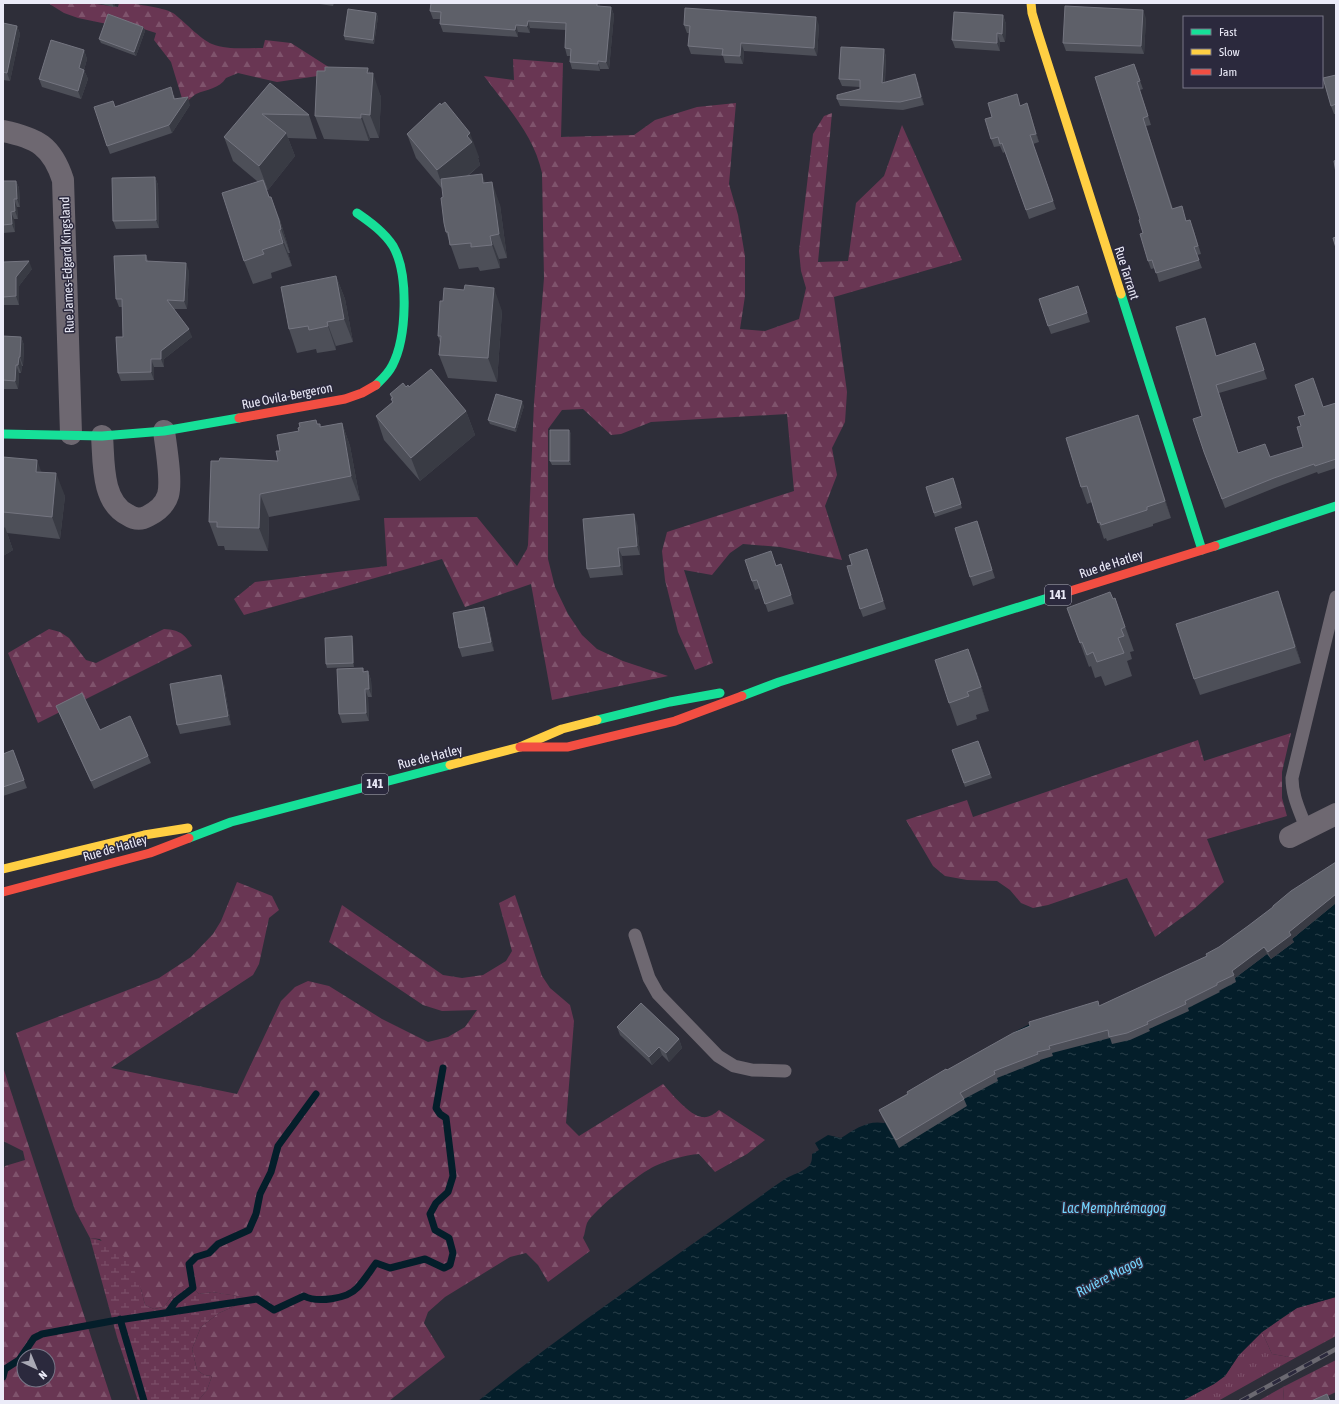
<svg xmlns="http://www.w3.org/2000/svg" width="1339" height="1404" viewBox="0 0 1339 1404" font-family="'Asap Condensed',sans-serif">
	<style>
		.grass { fill: url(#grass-tufts) }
		.forest { fill: url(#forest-firs); fill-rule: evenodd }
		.wetland { fill: url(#wetland-marsh) }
		.water { fill: url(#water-ripples) }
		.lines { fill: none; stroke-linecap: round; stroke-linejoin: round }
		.stream { stroke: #041e2a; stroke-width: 7 }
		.lane { stroke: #6e6871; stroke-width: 13 }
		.street { stroke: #6e6871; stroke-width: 22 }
		.fast { stroke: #16e098; stroke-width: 9 }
		.slow { stroke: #ffcf43; stroke-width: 9 }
		.jam { stroke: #f24e42; stroke-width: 9 }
		.rail-casing { stroke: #6b6971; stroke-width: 4.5 }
		.rail { stroke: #2b293d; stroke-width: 3; stroke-dasharray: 9; stroke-linecap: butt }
		.wall { fill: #4d4f58 }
		.shaded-wall { fill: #393b44 }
		.building { fill: #5e6069; stroke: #747580 }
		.labels { text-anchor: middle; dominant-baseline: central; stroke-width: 3; stroke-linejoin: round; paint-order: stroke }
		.shield { fill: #2b293d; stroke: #b1b1c0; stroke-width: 1 }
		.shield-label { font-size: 12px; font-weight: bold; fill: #ebebf8 }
		.street-label { font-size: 13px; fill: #ebebf8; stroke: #2b293d }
		.water-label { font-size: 14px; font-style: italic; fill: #74d6ff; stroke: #2b293d }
	</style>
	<defs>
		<pattern id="grass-tufts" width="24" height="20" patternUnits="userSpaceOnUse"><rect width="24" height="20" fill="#693653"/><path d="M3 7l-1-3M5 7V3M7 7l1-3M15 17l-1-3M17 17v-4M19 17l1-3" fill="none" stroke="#7f536c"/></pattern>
		<pattern id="forest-firs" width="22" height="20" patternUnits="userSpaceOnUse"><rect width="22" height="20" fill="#693653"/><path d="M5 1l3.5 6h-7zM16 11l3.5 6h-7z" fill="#7f536c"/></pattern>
		<pattern id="wetland-marsh" width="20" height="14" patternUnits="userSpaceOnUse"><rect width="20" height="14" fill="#693653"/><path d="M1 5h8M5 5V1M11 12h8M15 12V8" fill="none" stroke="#7f536c"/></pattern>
		<pattern id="water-ripples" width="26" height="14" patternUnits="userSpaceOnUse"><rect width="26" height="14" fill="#041e2a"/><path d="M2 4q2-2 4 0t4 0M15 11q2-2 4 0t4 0" fill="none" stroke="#293f4a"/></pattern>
	</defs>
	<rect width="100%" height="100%" fill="#2e2e39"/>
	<path class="grass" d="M1262,1332L1272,1354L1295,1358L1218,1401H1182L1214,1384L1225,1376L1239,1355Z
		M1283,1387L1284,1401H1258Z"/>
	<path class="forest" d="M48,3H89L118,7L119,3C131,3 163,7 173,13C184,21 200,39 212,44C227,50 247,48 263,48L265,40L291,43L338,73L277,82L238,73L226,78C219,89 207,89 196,94C191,97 188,101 184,105L171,62L154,40L156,33L119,21L107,24L78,18L64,13Z
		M513,59L563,63L561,137L634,135L655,120L697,107L736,103L729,184L738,215L745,256V296L740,329L765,331L799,319L806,288L801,271L799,251L813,134L824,116L832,113L818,262L848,261L856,203L884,176L902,125L962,260L834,297L847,392L845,422L832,448L837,475L825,506L842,560L780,547L743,544L730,553L712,575L684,570L713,663L695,670L678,632L665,580L662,551L667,532L794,491L787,414L651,422L621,434L611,435L583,409L562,410L548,429V559L555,587L568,614L582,635L597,649L623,661L668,676L552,700L531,584L465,607L442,559L244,615L234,599L255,582L387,566L384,518L477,517L517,566L527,549L528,545L534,403L544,278L542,173C534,135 507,107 484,76L514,80Z
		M49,629L60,632L69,638L86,660L96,663L164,629C179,630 184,633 192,646L38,723L8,653Z
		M1291,733L1282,772V798L1287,816L1207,839L1224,882L1195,908L1155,937L1127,878L1048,905L1033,908L1021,903L1010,890L997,881L967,880L945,876L933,866L906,820L967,800L973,817L1198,740L1204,761Z
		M237,882L272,896L279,910L269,918L259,964L253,975L111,1068L237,1094L281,1001L295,987L308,981L329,986L382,1019L428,1042L448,1037L465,1027L477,1010L442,1011L423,1005L329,942L342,905L443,975L462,978L483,975L506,961L512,951L499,903L515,895L542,976L550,988L570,1005L574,1021L566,1123L579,1136L663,1084C671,1093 690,1116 702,1117C709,1118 714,1114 719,1110L765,1140L747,1154L715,1172L699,1154C684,1155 669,1160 655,1166C641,1172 594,1210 587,1223C585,1228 585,1234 583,1238L590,1251L548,1282L538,1265L526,1253L510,1257L445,1297L428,1312L424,1323L445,1357L389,1401H198L207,1390L212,1376L204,1375L197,1370L192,1349L201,1327L219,1313L242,1303L256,1299L212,1292L199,1294L193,1288L176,1290L164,1307L154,1309L145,1305L141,1289L100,1239L90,1238L75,1210L16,1033L159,978L191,957L213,934L221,921Z
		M3,1067L112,1401H3V1171L5,1166L25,1160L23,1151L3,1141ZM24,1356H48V1380H24Z
		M1336,1297V1336L1295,1358L1272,1354L1262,1332L1297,1308Z
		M1336,1360V1392L1317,1401H1284L1283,1387Z"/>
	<path class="wetland" d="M90,1238C108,1240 122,1252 132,1267C139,1277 142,1293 145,1305L154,1309L164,1307L176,1290L186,1284L193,1288L199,1294L212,1292L257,1299L242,1303L219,1313L201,1327L192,1349L197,1370L204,1375L212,1376L207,1390L198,1401H138L117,1337Z"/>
	<path class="water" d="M1336,871V1297L1297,1308L1282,1318L1262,1332L1239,1355L1225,1376L1214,1384L1182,1401H478C565,1332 657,1269 748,1205C761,1196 773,1187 785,1179C793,1174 803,1172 809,1166C812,1162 812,1159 812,1154L819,1150L815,1143L828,1135L841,1138C855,1129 868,1120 884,1123L989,1047L1018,1030L1042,1018L1073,1016L1207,965Z"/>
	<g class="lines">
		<path class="stream" d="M168,1312L176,1301L193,1288L189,1264L196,1257L209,1253L218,1244L249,1230L256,1214L260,1194L271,1172L278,1146L316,1094
			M120,1319L144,1401
			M3,1377L5,1369L19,1360L34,1338L42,1334L112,1321L257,1299L274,1310L304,1296C317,1303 347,1299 357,1288C364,1281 370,1271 376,1263L390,1268L425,1259L444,1268L450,1265L453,1253L449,1238L435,1230L430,1214L436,1203L448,1192L453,1176L446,1118L440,1114L436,1108L443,1068"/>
		<path class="lane" d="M1306,828C1300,811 1292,796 1292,778L1336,597
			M635,935L649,978L658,994L718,1056L734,1066L752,1070L785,1071"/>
		<path class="street" d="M3,131C37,138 52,146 63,180L71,434
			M102,436C104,461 101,502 128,515C134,519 141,520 148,516C156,512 165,505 168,495C172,481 166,447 164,431
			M1290,837L1336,814"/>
		<path class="fast" d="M357,213C370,222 384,232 393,246C409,274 407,338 392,366C388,374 382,379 376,385
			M1121,294L1202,550
			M3,434L102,436L164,431L239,418
			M1215,546L1336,506
			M742,696L779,682L1067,592
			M597,720L670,702L720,693
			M189,838L231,822L450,765"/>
		<path class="slow" d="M1031,3L1032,13L1038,33L1121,294
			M450,765L520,747L562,729L597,720
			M3,869L144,835L188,828"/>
		<path class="jam" d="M239,418L345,399L362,393L376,385
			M1067,592L1215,546
			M520,747H567L675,721L742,696
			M3,892L150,853L189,838"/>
		<g class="rail-casing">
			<path id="rail" d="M1241,1401L1336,1349"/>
		</g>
		<use href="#rail" class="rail"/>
	</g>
	<path class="wall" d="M97,3H115L114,7Z
		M313,3H334L333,6Z
		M600,4V7H611L614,15L609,69H600V71L572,69L570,62V56H567L565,48L566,30L530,28V33L518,32V37L443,32L440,24V19H433L430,11Z
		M376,13L378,17L374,44L345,40L344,36Z
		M1003,15L1006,24L1005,42H1000V51L955,48L952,40Z
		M1146,18L1144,54L1066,51L1063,43Z
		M3,23L17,26L20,34L10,81L3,80Z
		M684,25H819L817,56L744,51L743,64L725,63L723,56L691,54L688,46L689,33H687Z
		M143,27L145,31L136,56L101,43L99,39Z
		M884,49L886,57L885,82H918L924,105L903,110L840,106L837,99L860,89V87L842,86L839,79Z
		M84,50L87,59L84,70L88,79L81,99L42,87L39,79Z
		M1134,64L1143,89L1140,90L1151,125L1146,126L1173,209L1187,221L1193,228L1201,254L1197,255L1202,268L1159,282L1155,268L1151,269L1148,261L1140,219Z
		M368,68L381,97L379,138H370L369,141L324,139L315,116L325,71Z
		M1336,75V114H1334L1331,106Z
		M270,83L309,115L317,139L288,138L295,156L268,190L266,189L280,220L290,253H288L292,266L271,273L272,278L253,284L244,261L257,181L233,161L224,137Z
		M174,95L175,99L190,105L172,133L110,154L107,146L115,106Z
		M1021,105L1030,112L1039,142L1033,144L1056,209L1029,219L1005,152L1003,153L1000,146L994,147L991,139L992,117Z
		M407,134L479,157L478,158L480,165L468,176L486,183L500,205L507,258L499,259L500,268L480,271L478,267L459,269L446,232L443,190L416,158Z
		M155,177L158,185L159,228L116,229L113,221Z
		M3,181H16L19,188L20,207H17L18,219H14L15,232L3,233Z
		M146,255L148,261L189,271L187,309H174L192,337L164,359V367H154V380L121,381L118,373L123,337L122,307H119L116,299Z
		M3,262L32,269L19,286V305H3Z
		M336,276L345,299L353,342L336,346V350L317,353L316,349L297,353L289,329Z
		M1078,286L1090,322L1051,334L1048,326Z
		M502,311L497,382L448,378L439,355L440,342L438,336Z
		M1205,318L1216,356L1255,343L1267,379L1219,393L1238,453L1270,457L1303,447L1301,426L1305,415L1323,407L1336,403V468L1318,474L1317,472L1277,487L1225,508L1204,452Z
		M3,336L21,337L24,345L23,366H22L21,373H19L18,389H3Z
		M406,387H409L466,411L475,435L420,481L384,440L376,416L392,402L390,394Z
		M524,406L516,432L490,424L488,420Z
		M1138,415L1144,432L1171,518L1153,524V526L1107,541L1106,538L1104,539L1092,502L1087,504L1081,487Z
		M342,423L350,446L360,500L269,517L268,551L225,550L224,546H218L209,522L278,461L280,451L299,431L320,424L321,427Z
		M569,430L571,434V465H552L550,461Z
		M3,457L42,472L65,496L60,539L7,533L13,550L3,556Z
		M953,478L962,508L935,517L926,487Z
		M977,521L995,578L973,586L970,577Z
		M637,523L640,555L622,556L623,575L590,578L587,569Z
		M867,549L886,609L863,617L860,609L852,565Z
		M781,564L794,604L768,612L760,588L755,590L752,581L776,565Z
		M1115,598L1134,651L1130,652L1132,659L1127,661L1132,676L1105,686L1101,676L1095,678L1091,666L1089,667L1067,608Z
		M484,607L487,616L494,651L462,657L459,648Z
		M1284,608L1301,663L1200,695L1194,679Z
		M352,636L353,640L354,667L327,668L326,664Z
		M363,668L364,672L368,671L371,680L372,697H368L369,721L342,723L339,714Z
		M977,672L989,711L976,715L977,719L957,726L949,703Z
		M224,684L231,725L180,734L177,725Z
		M56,706L148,756L151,763L94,789L59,713Z
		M978,741L992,778L965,787L952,750Z
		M13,750L27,788L3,796V754Z
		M1336,862V903L1292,939L1294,942L1271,959L1267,954L1235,978L1236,982L1219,991L1220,992L1188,1008L1189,1011L1149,1029L1150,1031L1130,1040L1112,1044L1110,1038L1052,1053L1053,1056L1040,1060V1061L997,1078L998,1081L964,1099L967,1106L899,1148L882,1117L879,1110L947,1070L1099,1006L1207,956Z
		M617,1027L679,1039L682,1048L669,1062L662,1055L652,1065L620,1035Z"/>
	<path class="shaded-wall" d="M112,3H115L114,7Z
		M597,3H600V14L597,6Z
		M611,7L614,15L609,69L606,62Z
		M1143,10L1146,18L1144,54L1141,46Z
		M376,13L378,17L374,44L373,40Z
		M1003,15L1006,24L1005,42L1002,34Z
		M816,17L819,25L817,56L814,48Z
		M528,21L530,28V33L527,26Z
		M516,25L518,32V37L515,30Z
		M17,26L20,34L10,81L7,73Z
		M143,27L145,31L136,56L134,52Z
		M997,33L1000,42V51L997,43Z
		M741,43L744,51L743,64L740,56Z
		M884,49L886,57L884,91L882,83Z
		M84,50L87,59L82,77L79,68Z
		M598,61L600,69V71L598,64Z
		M368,68L372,80L373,73L381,97L379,138L370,115L367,73Z
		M84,70L88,79L81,99L78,91Z
		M915,74L918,82L924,105L921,97Z
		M188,97L190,105L172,133L169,125Z
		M1027,103L1030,112L1039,142L1036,134Z
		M361,114L370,138L369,141L361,118Z
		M1143,118L1146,126L1175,218L1172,209Z
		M286,133L295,156L268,190L259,166Z
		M470,133L479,157L478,158L480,165L445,194L437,170L467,136Z
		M482,174L491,197L483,183Z
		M155,177L158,185L159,228L156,220Z
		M16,181L19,188L20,207L17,199Z
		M492,182L500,205L507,258L499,234Z
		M271,197L280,220L290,253L281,229Z
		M14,199L17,207L18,219L15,211Z
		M11,212L14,219L15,232L12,224Z
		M279,230L288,253L292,266L283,243Z
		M490,236L499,259L500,268L492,245Z
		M29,261L32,269L19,286V305L16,296V277Z
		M186,263L189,271L187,309L184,301Z
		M336,276L345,299L353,342L344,319Z
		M494,288L502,311L497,382L488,358Z
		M1205,318L1208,326L1219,364L1216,356Z
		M327,322L336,346V350L328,326Z
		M189,329L192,337L164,359V367L161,359V351Z
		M21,337L24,345L23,366L20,357Z
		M19,357L22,366L21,373L18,365Z
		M151,359L154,367V380L151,372Z
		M16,365L19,373L18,389L15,381Z
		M522,401L524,406L516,432L515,428Z
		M466,411L475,435L420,481L411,458Z
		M1138,415L1144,432L1171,518L1165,501Z
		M342,423L350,446L360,500L351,476Z
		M569,430L571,434V465L569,461Z
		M37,460L45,482L36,472Z
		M56,473L65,496L60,539L52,517Z
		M260,494L269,517L268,551L259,528Z
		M634,514L637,523L640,555L637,546Z
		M5,527L13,550L3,556V529Z
		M618,548L622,556L623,575L620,566Z
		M1278,591L1284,608L1301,663L1295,647Z
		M484,607L487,616L494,651L491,642Z
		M352,636L353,640L354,667L353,663Z
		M968,649L977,672L989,711L981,687Z
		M368,671L371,680L372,697L369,689Z
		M221,675L224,684L231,725L228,716Z
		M365,689L368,697L369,721L366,713Z
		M1336,894V903L1292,939L1294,942L1271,959L1268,952L1289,932Z
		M1264,947L1267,954L1235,978L1232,971Z
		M679,1039L682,1048L669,1062L666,1053Z
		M659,1047L662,1055L652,1065L649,1057Z"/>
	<path class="building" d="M431,3H597V6L611,7L606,62L598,61V64L570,62L571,49L565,48L566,23L528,21L527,26L516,25L515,30L440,24L441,12L430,11Z
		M1065,6L1143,10L1141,46L1063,43Z
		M685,8L816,17L814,48L741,43L740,56L722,55L723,49L688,46L690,26L684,25Z
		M348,9L376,13L373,40L344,36Z
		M954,12L1003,15L1002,34L997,33V43L952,40Z
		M108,14L143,27L134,52L99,39Z
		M3,23L17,26L7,73L3,72Z
		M51,40L84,50L79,68L84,70L78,91L39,79Z
		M841,47L884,49L882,83L915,74L921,97L900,102L837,99V95L860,89V80L839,79Z
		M1134,64L1140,81L1137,82L1148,116L1143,118L1172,209L1182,206L1186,221L1190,220L1198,246L1194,247L1199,260L1156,273L1152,260L1148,261L1140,234L1143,233L1139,220L1140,219L1095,77Z
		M325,67L368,68L367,73H373L370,115L361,114V118L315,116L317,71H325Z
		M1336,75V104L1331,106L1323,78Z
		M270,83L309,115L262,114L286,133L259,166L224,137Z
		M171,87L174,99L188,97L169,125L107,146L94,107L113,101L115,107Z
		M1017,94L1020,106L1027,103L1036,134L1030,135L1053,201L1026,210L1002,143L1000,144L998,137L991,139L985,119L992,117L988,103Z
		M445,102L470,133L467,136L472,142L437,170L407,134L440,103L441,105Z
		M1336,160V173L1334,161Z
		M482,174L483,183L492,182L499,234L490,236L492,245L471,247V243L450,245L448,232H446L444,223L441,198L443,197L441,179Z
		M155,177L156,220L113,221L112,178Z
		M263,180L269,197H271L279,220L281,229L279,230L283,243L262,250L264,254L244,261L222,193Z
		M3,181H16L17,199H14L15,211L11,212L12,224L3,225Z
		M1336,237V248L1333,238Z
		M146,255V261L186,263L184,301L167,300L189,329L161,351V359H151V372L118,373L116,337H123L122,299H116L114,256Z
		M29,261L16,277V296L3,297V262Z
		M336,276L344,319L327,322L328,326L309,330L308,326L289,329L281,287Z
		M465,285L494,288L488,358L439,355L441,336H438L440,301H443L444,288L464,290Z
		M1078,286L1087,313L1048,326L1039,299Z
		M1205,318L1216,356L1255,343L1264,370L1216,385L1238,453L1265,444L1270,457L1303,447L1297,427L1301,426L1298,417L1305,415L1295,385L1313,378L1323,407L1336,403V459L1315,466L1314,464L1274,478L1222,499L1204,452L1193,419L1202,416L1176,327Z
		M3,336L21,337L20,357H19L18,365H16L15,381L3,380Z
		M431,369L466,411L411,458L376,416L393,402L391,399L393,398L390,394L403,383L406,387L408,385L409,387Z
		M496,394L522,401L515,428L488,420Z
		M1138,415L1165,501L1147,507V510L1101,525L1100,522L1098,523L1087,486L1081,487L1066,438Z
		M316,420L317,424H320V427L342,423L351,476L260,494L259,528L217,527V522H209L211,461H219L220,458L278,461L276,451H280L277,435L299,431L298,428L300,427L299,423Z
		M550,430H569V461H550Z
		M3,457L37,460L36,472L56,473L52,517L3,512Z
		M953,478L961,504L934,513L926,487Z
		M634,514L637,546L618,548L620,566L587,569L583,519Z
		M977,521L992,570L970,577L955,528Z
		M867,549L883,601L860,609L847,566L852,565L849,555Z
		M771,551L776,566L781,564L791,595L765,604L757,580L752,581L745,560Z
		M1278,591L1295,647L1194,679L1176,624Z
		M1110,592L1113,599L1115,598L1125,627L1121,629L1124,636L1118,638L1124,653L1097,662L1093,652L1087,655L1082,642L1080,643L1067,608Z
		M484,607L491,642L459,648L453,613Z
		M352,636L353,663L326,664L325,638Z
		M968,649L981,687L967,692L969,696L949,703L935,660Z
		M363,668V672L368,671L369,689H365L366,713L339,714L337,669Z
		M221,675L228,716L177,725L170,684Z
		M82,693L100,730L130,716L148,756L91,781L56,706Z
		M978,741L990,774L964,783L952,750Z
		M13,750L24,780L3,787V754Z
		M1336,862V894L1289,932L1291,935L1268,952L1264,947L1232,971L1234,975L1217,983V985L1185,1001L1186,1004L1147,1022L1148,1024L1127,1033L1109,1037L1108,1030L1049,1046L1050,1049L1037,1052L1038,1054L994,1071L995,1074L960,1093L964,1099L896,1140L879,1110L908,1094L907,1092L946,1069L947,1070L1013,1033L1030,1026L1029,1022L1098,1001L1099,1006L1207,956L1206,954L1219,947L1248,926L1273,907V906L1291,891Z
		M641,1003L679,1039L666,1053L659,1047L649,1057L617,1027Z
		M1327,1394L1330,1401H1311Z"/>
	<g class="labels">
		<g class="shield">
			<rect x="1045" y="585" width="26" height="20" rx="3"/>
			<rect x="362" y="774" width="26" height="20" rx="3"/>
		</g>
		<g class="shield-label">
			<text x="1058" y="595">141</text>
			<text x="375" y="784">141</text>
		</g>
		<g class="street-label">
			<text transform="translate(67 265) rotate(-92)">Rue James-Edgard Kingsland</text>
			<text transform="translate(1127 273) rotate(72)">Rue Tarrant</text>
			<text transform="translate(287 396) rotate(-11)">Rue Ovila-Bergeron</text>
			<text transform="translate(1111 564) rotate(-18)">Rue de Hatley</text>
			<text transform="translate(430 757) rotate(-14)">Rue de Hatley</text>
			<text transform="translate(115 848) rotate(-16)">Rue de Hatley</text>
		</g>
		<g class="water-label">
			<text x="1114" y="1208">Lac Memphrémagog</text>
			<text transform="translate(1109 1276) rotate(-28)">Rivière Magog</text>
		</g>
	</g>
	<rect width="1339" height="1404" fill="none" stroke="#ebebf8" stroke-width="8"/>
	<rect x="1183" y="16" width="140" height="72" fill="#2b293d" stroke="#787788"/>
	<rect x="1191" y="29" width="20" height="6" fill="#16e098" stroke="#787788"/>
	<text x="1219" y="36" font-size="12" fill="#ebebf8">Fast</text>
	<rect x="1191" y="49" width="20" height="6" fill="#ffcf43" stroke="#787788"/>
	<text x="1219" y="56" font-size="12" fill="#ebebf8">Slow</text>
	<rect x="1191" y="69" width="20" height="6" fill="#f24e42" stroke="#787788"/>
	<text x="1219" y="76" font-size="12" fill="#ebebf8">Jam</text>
	<g transform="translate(36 1368) rotate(136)"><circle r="19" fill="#2b293d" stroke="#787788"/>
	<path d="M0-3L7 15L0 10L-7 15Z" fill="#a9a9b5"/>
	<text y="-6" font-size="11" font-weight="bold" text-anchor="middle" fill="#ebebf8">N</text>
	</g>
</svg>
